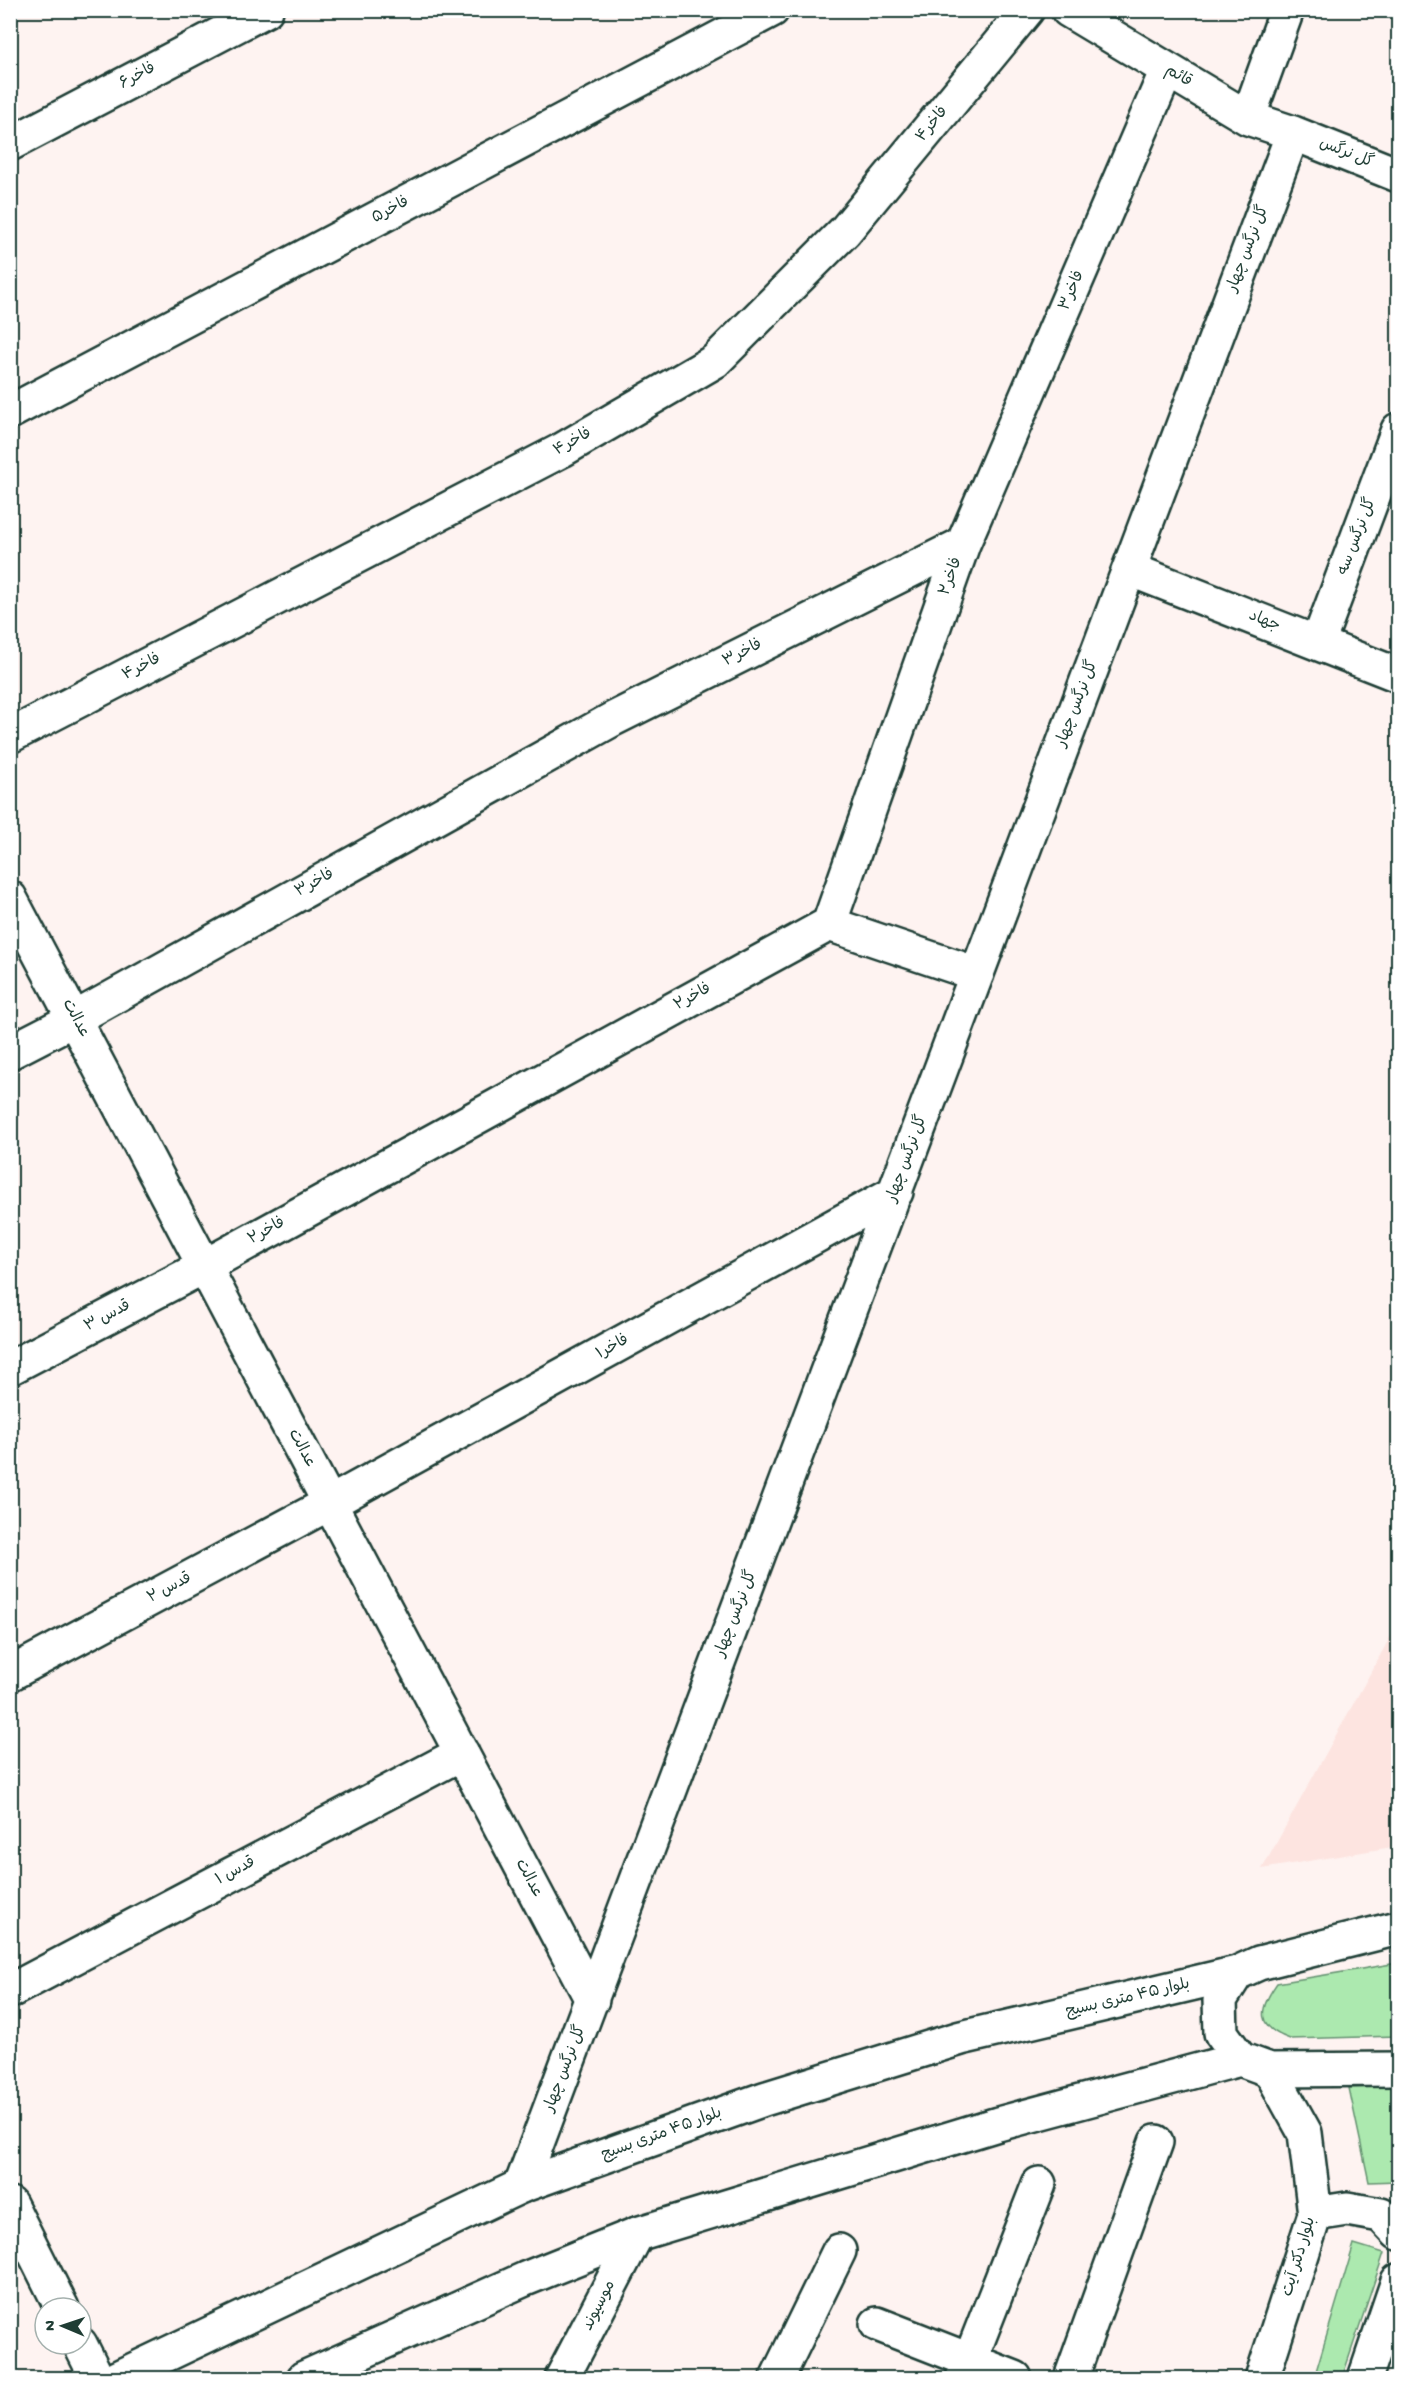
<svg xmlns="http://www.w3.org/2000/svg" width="1409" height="2389" viewBox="0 0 1409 2389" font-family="'Gochi Hand','Playpen Sans Arabic',sans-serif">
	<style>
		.built { fill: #fde4e0 }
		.green { fill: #ace9af; stroke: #669372; stroke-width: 1.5 }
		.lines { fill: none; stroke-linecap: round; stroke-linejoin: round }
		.street-casing { stroke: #1f3d34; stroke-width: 38 }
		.secondary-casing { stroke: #1f3d34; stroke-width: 38 }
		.primary-casing { stroke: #1f3d34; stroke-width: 38 }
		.street { stroke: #fff; stroke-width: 33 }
		.secondary { stroke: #fff; stroke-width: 33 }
		.primary { stroke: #fff; stroke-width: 33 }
		.labels { text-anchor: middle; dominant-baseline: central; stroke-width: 4.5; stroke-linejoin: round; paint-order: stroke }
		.street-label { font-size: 16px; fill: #1f3d34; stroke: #fff }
	</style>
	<rect width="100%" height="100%" fill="#fef3f1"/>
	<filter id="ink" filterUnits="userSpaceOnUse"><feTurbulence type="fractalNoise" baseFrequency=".0167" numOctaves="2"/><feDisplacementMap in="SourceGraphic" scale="12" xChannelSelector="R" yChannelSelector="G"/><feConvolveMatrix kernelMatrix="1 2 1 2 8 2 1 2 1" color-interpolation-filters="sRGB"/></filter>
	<g filter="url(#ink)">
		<path class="built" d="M1398,1623V1846L1262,1869Z"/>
		<path class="green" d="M1398,1963V2036L1290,2039C1256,2027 1258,2010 1277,1983Z
			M1398,2086V2181L1369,2182L1349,2088Z
			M1354,2244L1384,2253L1342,2378H1314Z"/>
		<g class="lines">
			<g class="street-casing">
				<path id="street" d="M1068,10L1248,118L1293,133L1398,175
					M1248,118L1287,10
					M10,144L266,10
					M10,412L772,10
					M1129,569L1398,675
					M1318,643L1398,430
					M10,736L562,450L715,361L845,231L1027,10
					M10,898L592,2000
					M829,924L977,974
					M10,1052L74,1019L613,719L963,544L1167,70
					M10,1368L205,1266L829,924L963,544
					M10,1674L330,1503L896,1192
					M10,1991L462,1753
					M521,2186L1293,133
					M877,2324L1015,2378
					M562,2378L637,2234
					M777,2378L839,2251
					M963,2378L1039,2184
					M1071,2378L1156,2142"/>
			</g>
			<g class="secondary-casing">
				<path id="secondary" d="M10,2204L62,2308
					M1315,2214L1347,2209L1381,2215L1398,2233
					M80,2344L97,2378
					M1262,2378L1315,2214L1305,2133L1270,2070
					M1365,2378L1398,2281"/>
			</g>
			<g class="primary-casing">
				<path id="primary" d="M1398,1928L1259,1963L1237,1973L1220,2000L1221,2033L1240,2059L1270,2070L1398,2069
					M117,2378L521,2186L764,2099L961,2038L1237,1973
					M304,2378L525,2279L637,2234L998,2124L1240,2059"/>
			</g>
			<use href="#street" class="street"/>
			<use href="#secondary" class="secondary"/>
			<use href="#primary" class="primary"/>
		</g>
	</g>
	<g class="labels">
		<g class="street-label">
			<text transform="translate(138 77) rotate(-28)">فاخر۶</text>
			<text transform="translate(1178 77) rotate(31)">قائم</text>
			<text transform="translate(933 125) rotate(-51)">فاخر۴</text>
			<text transform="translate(1346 154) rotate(22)">گل نرگس</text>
			<text transform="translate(391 211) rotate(-28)">فاخر۵</text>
			<text transform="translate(1249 249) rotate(-69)">گل نرگس چهار</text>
			<text transform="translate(1073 291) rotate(-67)">فاخر۳</text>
			<text transform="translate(573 443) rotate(-29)">فاخر۴</text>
			<text transform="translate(1358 537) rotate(-69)">گل نرگس سه</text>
			<text transform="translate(952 577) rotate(-70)">فاخر۲</text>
			<text transform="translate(1264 622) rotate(22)">جهاد</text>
			<text transform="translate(743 654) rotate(-27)">فاخر۳</text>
			<text transform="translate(142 668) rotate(-27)">فاخر۴</text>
			<text transform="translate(1078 704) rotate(-69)">گل نرگس چهار</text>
			<text transform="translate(315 884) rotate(-29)">فاخر۳</text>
			<text transform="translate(693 998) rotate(-29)">فاخر۲</text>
			<text transform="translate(75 1019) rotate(62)">عدالت</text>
			<text transform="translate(908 1159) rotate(-70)">گل نرگس چهار</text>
			<text transform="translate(267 1232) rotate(-29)">فاخر۲</text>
			<text transform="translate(108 1317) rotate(-28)">قدس ۳</text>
			<text transform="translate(613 1348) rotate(-29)">فاخر۱</text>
			<text transform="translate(301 1449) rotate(62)">عدالت</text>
			<text transform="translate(170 1589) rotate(-28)">قدس ۲</text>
			<text transform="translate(737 1614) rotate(-69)">گل نرگس چهار</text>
			<text transform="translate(236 1872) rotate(-28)">قدس ۱</text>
			<text transform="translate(528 1879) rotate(62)">عدالت</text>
			<text transform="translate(1128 1999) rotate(-13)">بلوار ۴۵ متری بسیج</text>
			<text transform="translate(566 2069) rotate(-69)">گل نرگس چهار</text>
			<text transform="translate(662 2135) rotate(-20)">بلوار ۴۵ متری بسیج</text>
			<text transform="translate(1300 2257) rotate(-73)">بلوار دکتر آیت</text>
			<text transform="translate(600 2306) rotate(-63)">موسیوند</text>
		</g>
	</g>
	<rect width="1409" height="2389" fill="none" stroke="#fff" stroke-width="36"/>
	<rect x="18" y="18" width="1373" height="2353" fill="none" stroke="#1f3d34" stroke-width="2" filter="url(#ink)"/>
	<g transform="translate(63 2326) rotate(272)"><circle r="28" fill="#ffffff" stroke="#a5b1ae" stroke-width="1.5"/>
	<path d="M0-4.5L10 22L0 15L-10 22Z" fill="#1f3d34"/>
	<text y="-9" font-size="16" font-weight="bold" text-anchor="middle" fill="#1f3d34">N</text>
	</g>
</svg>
